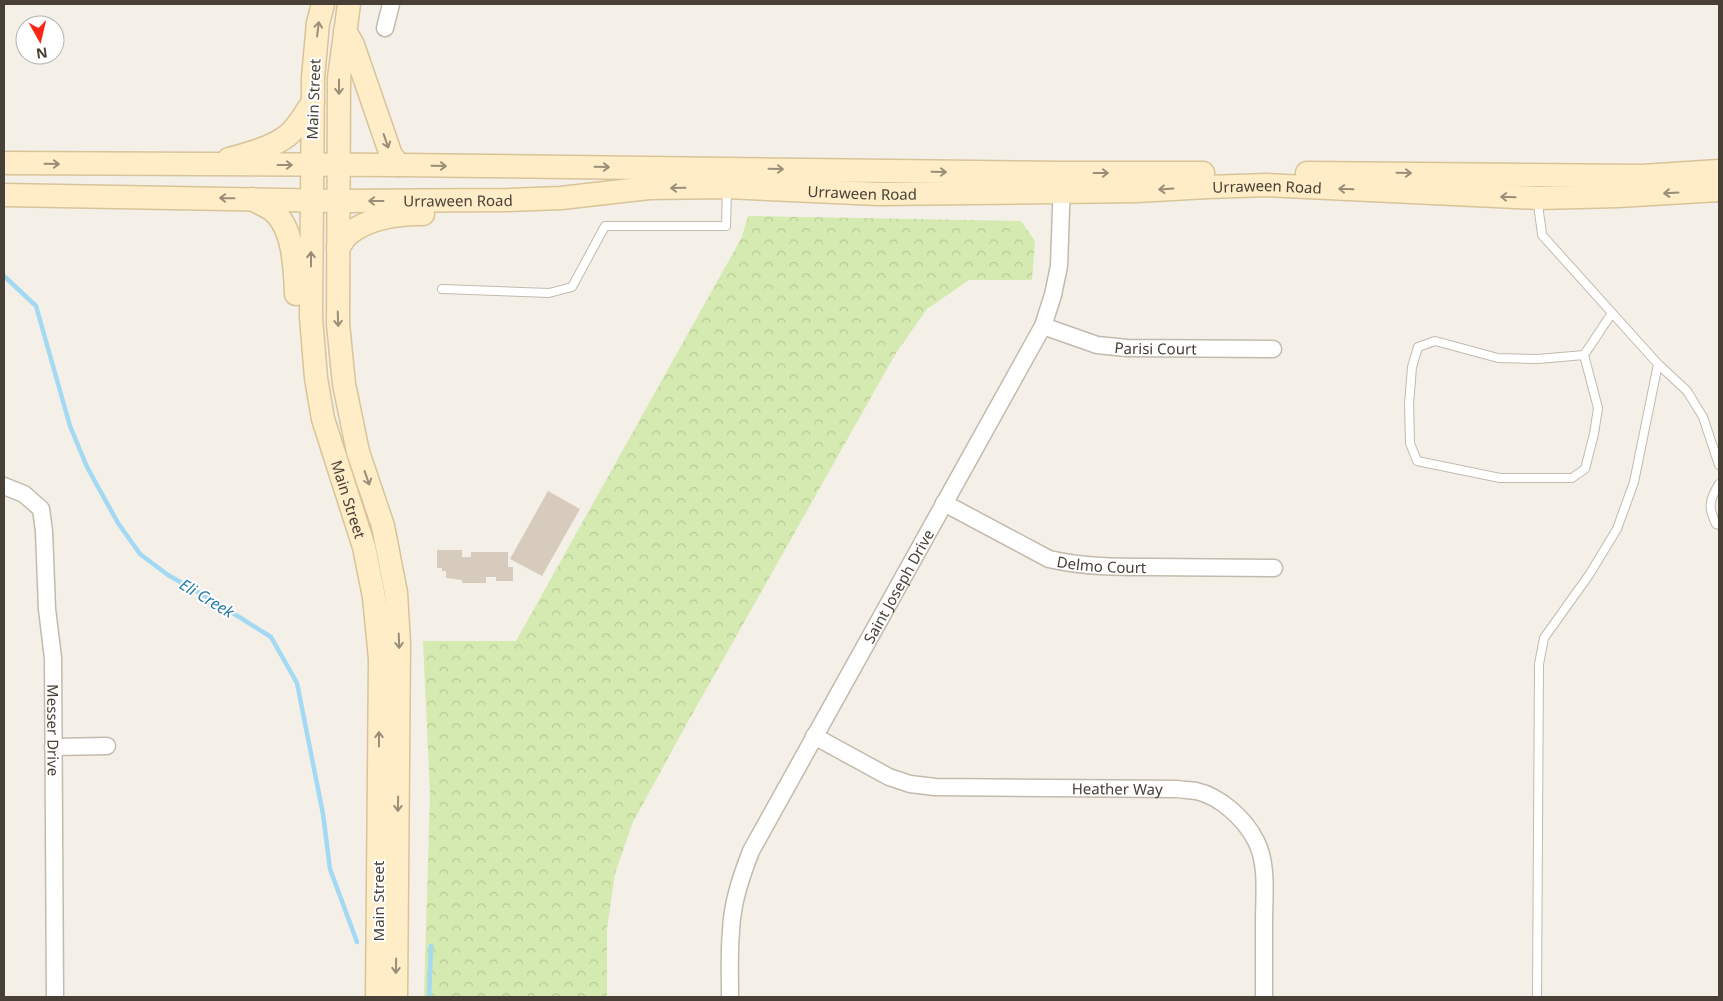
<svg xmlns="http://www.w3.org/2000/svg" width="1723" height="1001" viewBox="0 0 1723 1001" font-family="'Noto Sans',sans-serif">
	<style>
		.forest { fill: url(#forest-crowns) }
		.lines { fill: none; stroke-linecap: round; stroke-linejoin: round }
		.stream { stroke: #a3d9f2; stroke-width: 4.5 }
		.building { fill: #d6cbbd }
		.lane-casing { stroke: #c3baad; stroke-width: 10 }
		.street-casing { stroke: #c3baad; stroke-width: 19 }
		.secondary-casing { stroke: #d9c399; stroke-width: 25 }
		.lane { stroke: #fff; stroke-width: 8 }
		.street { stroke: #fff; stroke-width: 16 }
		.secondary { stroke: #ffedc8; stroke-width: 22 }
		.oneway { stroke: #9a8e78 }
		.labels { text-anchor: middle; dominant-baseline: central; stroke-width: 4; stroke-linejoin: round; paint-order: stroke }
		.street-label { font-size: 15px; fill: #484036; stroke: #fff }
		.water-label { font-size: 16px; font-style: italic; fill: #297ca7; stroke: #fff }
	</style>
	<defs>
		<pattern id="forest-crowns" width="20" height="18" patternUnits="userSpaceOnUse" patternTransform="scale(1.25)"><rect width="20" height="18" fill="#d4eab0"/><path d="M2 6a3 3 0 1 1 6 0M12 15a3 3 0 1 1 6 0" fill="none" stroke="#b8ca98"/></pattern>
	</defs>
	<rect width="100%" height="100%" fill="#f4f0e8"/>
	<path class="forest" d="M748,216L1021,221L1035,241L1032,280H969L927,309L896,353L681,734L632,824L615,874L607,928V997H424L430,794L423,641H516L742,237Z"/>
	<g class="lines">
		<path class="stream" d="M4,276L36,306L70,426L87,467L118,523L140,554L168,575L217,603L271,637L297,683L323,814L330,869L357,942
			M429,997L431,946"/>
	</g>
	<path class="building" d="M548,491L580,509L542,576L510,559Z
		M437,550H462V557H471V552H508V567H513V581H496V577H486V583H462V580L446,578V571H442V568H437Z"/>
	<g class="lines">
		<g class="lane-casing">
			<path id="lane" d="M1538,199C1538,211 1541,223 1542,235L1658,364L1687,391L1703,417L1719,465
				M442,289L549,293L572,287L605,226H726L727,189
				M1584,355L1538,359L1498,358L1435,341L1418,347L1412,367L1409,404L1410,443L1417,461L1500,478H1572L1585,469L1594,434L1598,408L1584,355L1612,313
				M1719,484C1709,500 1708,508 1716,524L1719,525
				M1537,997L1539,664L1544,638L1589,575L1617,529L1634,482L1658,364"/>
		</g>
		<g class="street-casing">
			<g id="street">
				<path d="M385,28L391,4"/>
				<path id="s1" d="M1043,326L1097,345L1127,348L1273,349"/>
				<path id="s2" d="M4,486L24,494L41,509L44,531L47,609L53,658L55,997"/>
				<path id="s3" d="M944,503L1049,559C1083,567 1117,567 1152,567C1193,567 1233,568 1274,568"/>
				<path id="s4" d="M814,736L889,777L910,784L935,787L1177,789C1183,790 1189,790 1196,791C1220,796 1245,819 1256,841C1268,864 1264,896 1264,921C1264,946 1264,972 1264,997"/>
				<path d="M53,747L107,746"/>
				<path id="s5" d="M730,997C730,975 729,953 731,931C732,903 741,877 751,851L1043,326L1053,295L1059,266L1062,181"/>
			</g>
		</g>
		<g class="secondary-casing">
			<g id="secondary">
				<path id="s6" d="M323,4L318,23L313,78L311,317L316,378L323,419L364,547L374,597L380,659L377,997"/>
				<path d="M349,4L339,78L338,324L344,384L358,452L383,526L396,593L399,644L396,997"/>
				<path d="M345,31L353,45L391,155L399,165"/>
				<path d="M229,159C248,154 271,148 287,136C298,128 305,113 313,102"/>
				<path d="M4,163L399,165L1062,173H1203"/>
				<path d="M1307,173L1642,176L1719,171"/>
				<path id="s7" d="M4,195L338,201L508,200L561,198L649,188L727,187L878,194L1137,191L1208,187L1266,185L1538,198L1618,196L1719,190"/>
				<path d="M252,199C259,203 267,206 272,210C294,227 295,269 296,294"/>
				<path d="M338,248C342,243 345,236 350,233C370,217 399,214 423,214"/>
			</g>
		</g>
		<use href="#lane" class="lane"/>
		<use href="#street" class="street"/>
		<use href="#secondary" class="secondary"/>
	</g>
	<defs><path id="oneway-shaft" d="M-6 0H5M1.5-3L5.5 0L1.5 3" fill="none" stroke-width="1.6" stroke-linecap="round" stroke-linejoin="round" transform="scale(1.25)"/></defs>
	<g class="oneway">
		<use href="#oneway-shaft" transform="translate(318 29) rotate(-83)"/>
		<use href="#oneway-shaft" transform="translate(339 87) rotate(90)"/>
		<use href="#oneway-shaft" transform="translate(386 141) rotate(71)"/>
		<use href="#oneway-shaft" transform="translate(52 164) rotate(1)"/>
		<use href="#oneway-shaft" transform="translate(285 165)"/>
		<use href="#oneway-shaft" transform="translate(439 166) rotate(1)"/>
		<use href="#oneway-shaft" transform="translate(602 167) rotate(1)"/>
		<use href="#oneway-shaft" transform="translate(776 169) rotate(1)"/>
		<use href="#oneway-shaft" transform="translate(939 172) rotate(1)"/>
		<use href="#oneway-shaft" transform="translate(1101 173)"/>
		<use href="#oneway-shaft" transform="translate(1404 173) rotate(1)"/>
		<use href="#oneway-shaft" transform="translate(678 188) rotate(179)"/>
		<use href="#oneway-shaft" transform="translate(1166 189) rotate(176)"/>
		<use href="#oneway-shaft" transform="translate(1346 189) rotate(-178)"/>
		<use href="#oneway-shaft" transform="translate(1671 193) rotate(177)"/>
		<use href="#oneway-shaft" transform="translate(1508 197) rotate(-178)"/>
		<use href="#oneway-shaft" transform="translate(227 198) rotate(-179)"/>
		<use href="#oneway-shaft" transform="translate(376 201) rotate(180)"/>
		<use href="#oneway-shaft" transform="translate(311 259) rotate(-90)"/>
		<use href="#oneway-shaft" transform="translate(338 319) rotate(88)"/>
		<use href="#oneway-shaft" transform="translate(367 478) rotate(71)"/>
		<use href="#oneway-shaft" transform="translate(399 641) rotate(88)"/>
		<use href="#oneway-shaft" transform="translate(379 739) rotate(-90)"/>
		<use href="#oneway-shaft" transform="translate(398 804) rotate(91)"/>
		<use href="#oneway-shaft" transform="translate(396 966) rotate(91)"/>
	</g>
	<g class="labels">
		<g class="street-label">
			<text transform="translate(313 99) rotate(-88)">Main Street</text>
			<text stroke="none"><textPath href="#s7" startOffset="1264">Urraween Road</textPath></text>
			<text stroke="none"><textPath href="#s7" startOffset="859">Urraween Road</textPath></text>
			<text stroke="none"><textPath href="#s7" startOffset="454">Urraween Road</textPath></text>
			<text stroke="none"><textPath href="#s1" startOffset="116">Parisi Court</textPath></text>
			<text stroke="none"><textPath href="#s6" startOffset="501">Main Street</textPath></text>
			<text stroke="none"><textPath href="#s3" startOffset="172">Delmo Court</textPath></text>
			<text stroke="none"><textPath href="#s5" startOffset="452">Saint Joseph Drive</textPath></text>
			<text stroke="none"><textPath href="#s2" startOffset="266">Messer Drive</textPath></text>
			<text stroke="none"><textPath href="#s4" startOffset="315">Heather Way</textPath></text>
			<text transform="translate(378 901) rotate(-90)">Main Street</text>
		</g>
		<g class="water-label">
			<text transform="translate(207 598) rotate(31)">Eli Creek</text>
		</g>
	</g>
	<rect width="1723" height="1001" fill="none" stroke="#484036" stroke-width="10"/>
	<g transform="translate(40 40) rotate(172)"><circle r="24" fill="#ffffff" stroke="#b6b3af"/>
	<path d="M0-4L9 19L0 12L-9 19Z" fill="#ff2515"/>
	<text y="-8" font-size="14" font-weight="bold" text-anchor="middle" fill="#484036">N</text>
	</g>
</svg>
